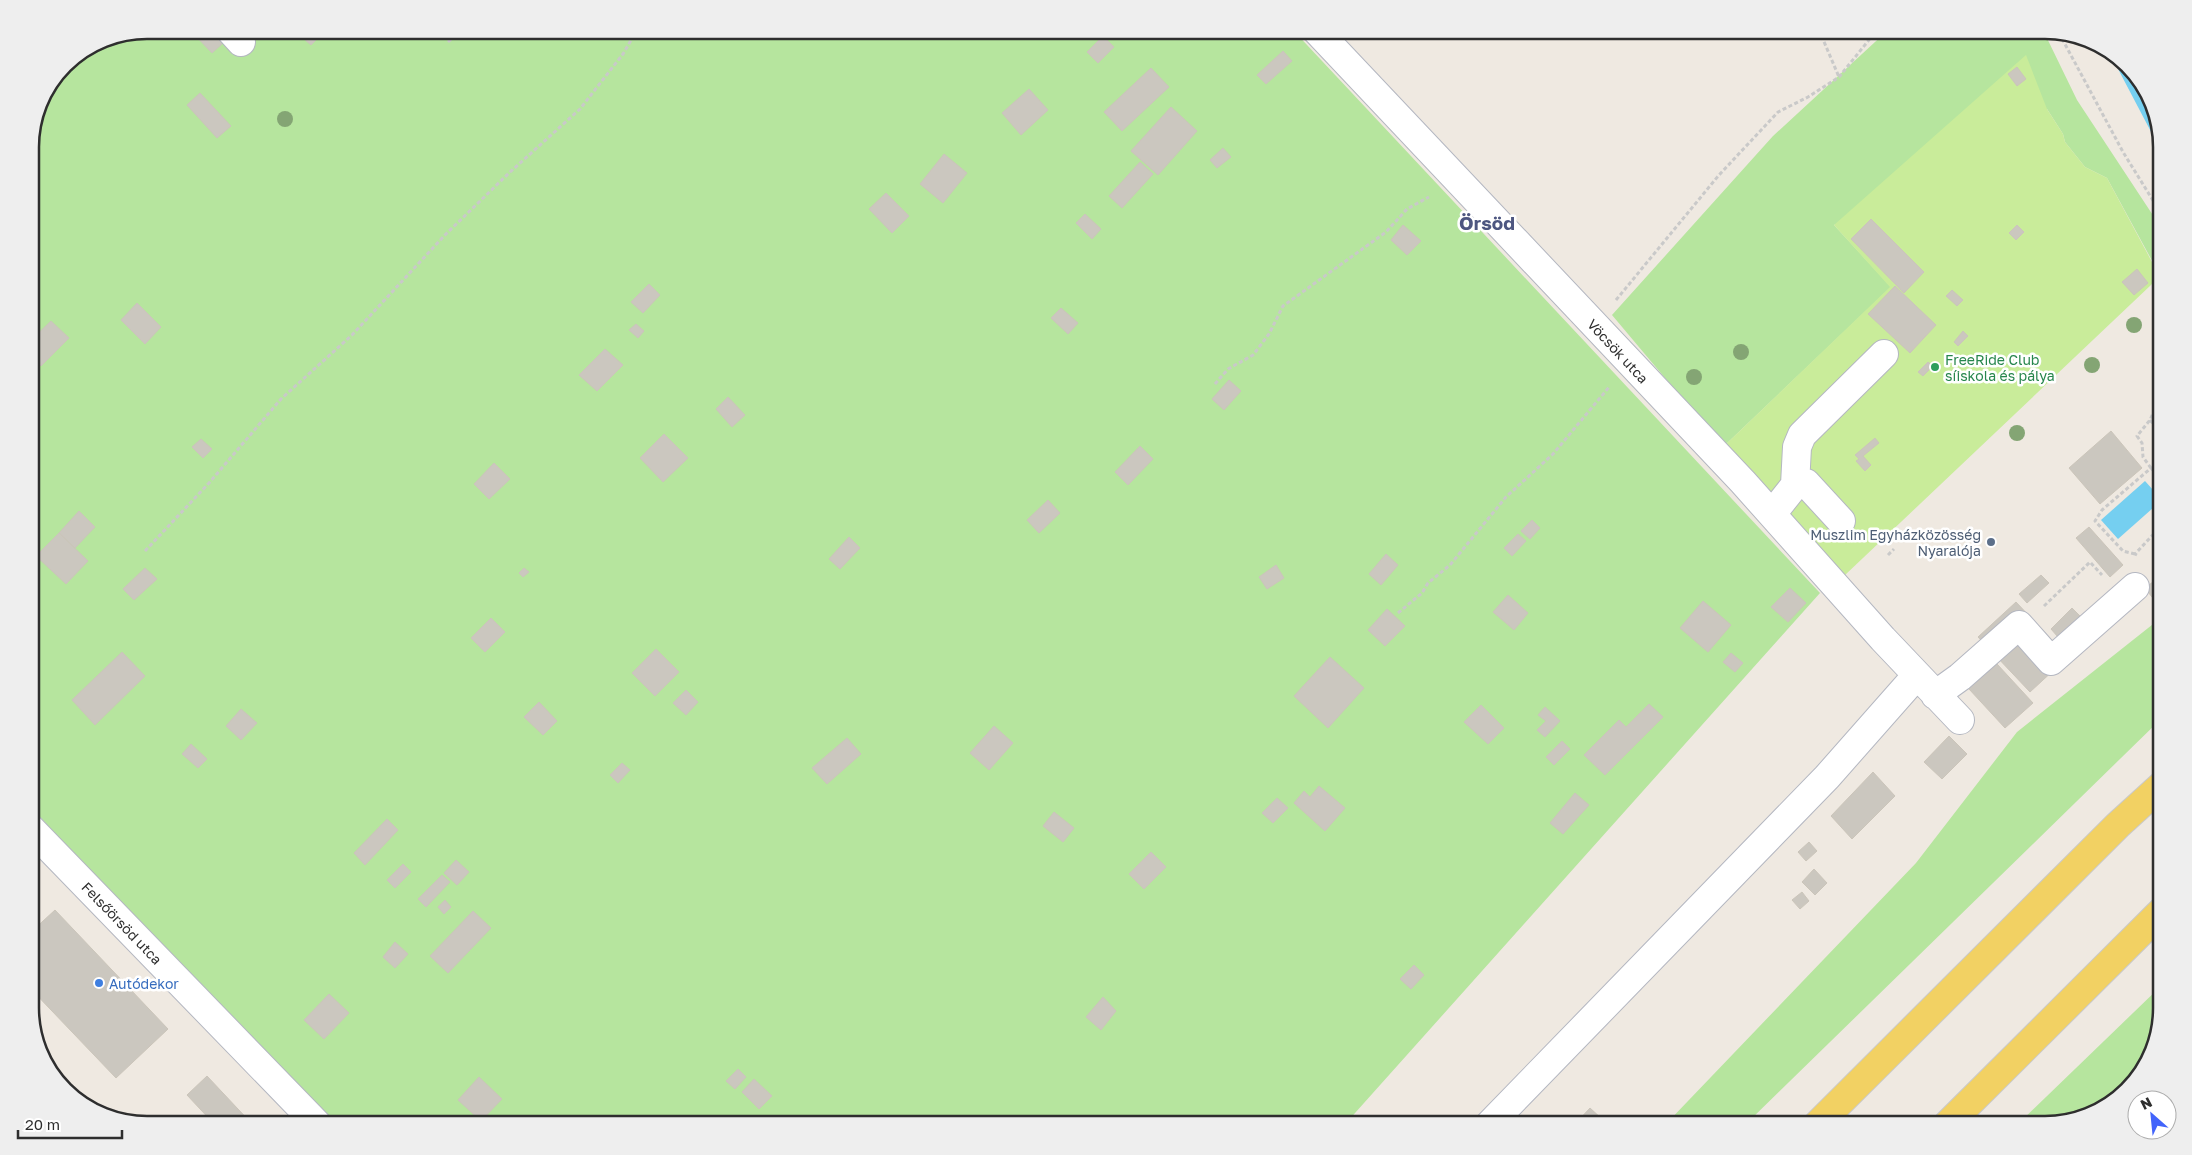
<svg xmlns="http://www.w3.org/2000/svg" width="2192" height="1155" viewBox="0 0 2192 1155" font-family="'Golos Text',sans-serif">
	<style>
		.green { fill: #b6e59e }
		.pitch { fill: #c9ec9a }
		.water { fill: #75cff0 }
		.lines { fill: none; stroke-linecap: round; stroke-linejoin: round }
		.stream { stroke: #75cff0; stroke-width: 10 }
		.building { fill: #cbc7bf; stroke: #cbc5ba }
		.minor-casing { stroke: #b4b7c1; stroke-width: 30 }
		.major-casing { stroke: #c9c9c9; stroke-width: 30 }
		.path { stroke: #c9c9c9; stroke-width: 3; stroke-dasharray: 4 2.5; stroke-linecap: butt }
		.minor { stroke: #fff; stroke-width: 28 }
		.major { stroke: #f2d163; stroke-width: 28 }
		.tree { fill: #84a574 }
		.leisure-dot { fill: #2e9e5b; stroke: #fff; stroke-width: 2 }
		.service-dot { fill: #5c6f8a; stroke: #fff; stroke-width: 2 }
		.shop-dot { fill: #3f7fe0; stroke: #fff; stroke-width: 2 }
		.labels { text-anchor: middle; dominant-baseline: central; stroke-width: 5; stroke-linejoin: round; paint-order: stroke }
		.street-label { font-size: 14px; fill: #2e2e2e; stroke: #fff }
		.leisure-label { font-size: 14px; fill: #27864d; stroke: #fff; text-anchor: start }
		.service-label { font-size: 14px; fill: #4e5e75; stroke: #fff; text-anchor: end }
		.shop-label { font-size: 14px; fill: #366cbe; stroke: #fff; text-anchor: start }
		.district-label { font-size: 19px; font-weight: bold; fill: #4d5680; stroke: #fff }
		.rim { fill: none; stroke: #2e2e2e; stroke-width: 2.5 }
	</style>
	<rect width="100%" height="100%" fill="#efe9e1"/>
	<path class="green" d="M147,30H1293L1820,593L1347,1122L1349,1125H327L177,967L30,806V139L42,95L64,64L102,39Z
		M1888,30H2043L2077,100L2162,229V279L2107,178L2085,167L2065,142L2063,134L2047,109L1834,225L1891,287L1723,447L1612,315L1773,136Z
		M2162,617V718L1745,1125H1665L1916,863L2017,732Z
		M2162,985V1008L2150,1060L2110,1106L2046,1125H2017Z"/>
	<path class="pitch" d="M2026,55L2047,109L2063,134L2065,142L2085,167L2107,178L2159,275L2151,285L1844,576L1723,447L1890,287L1834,225Z"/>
	<path class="water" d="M2145,481L2162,500L2118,539L2101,520Z"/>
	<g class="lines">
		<path class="stream" d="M2120,62L2162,142"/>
	</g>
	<path class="building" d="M190,30H211L223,43L212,53Z
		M300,30H318L322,34L311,45L297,33Z
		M1103,36L1114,47L1098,63L1087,52Z
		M1283,51L1292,61L1266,84L1257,75Z
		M2017,67L2026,79L2017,86L2008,74Z
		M1151,68L1169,87L1122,131L1104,112Z
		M1029,89L1048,110L1021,135L1002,113Z
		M200,93L231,126L217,138L187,105Z
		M1171,107L1197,131L1158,175L1131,151Z
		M1223,148L1231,157L1217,168L1210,160Z
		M944,154L967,173L943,203L920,184Z
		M1140,162L1153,174L1122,208L1109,196Z
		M886,193L909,216L892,233L869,209Z
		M1085,214L1101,229L1092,239L1076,223Z
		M1871,219L1924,272L1904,293L1851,239Z
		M1403,225L1421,241L1407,255L1391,240Z
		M2017,225L2024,232L2016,240L2009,233Z
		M2137,269L2148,283L2134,295L2122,282Z
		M649,284L660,295L643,313L631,302Z
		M1895,286L1936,325L1910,353L1868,314Z
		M1952,290L1963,300L1957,306L1946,296Z
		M137,303L161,327L145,344L121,320Z
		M1061,308L1078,323L1068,334L1051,318Z
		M51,321L69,338L41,366L30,356V341Z
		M636,324L644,331L638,338L629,330Z
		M1963,331L1968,336L1958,346L1954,342Z
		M605,349L623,365L597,391L579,375Z
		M1928,362L1933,366L1923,376L1918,372Z
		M1229,380L1241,391L1224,410L1212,399Z
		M728,397L745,415L732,427L716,409Z
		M2111,431L2142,468L2100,504L2069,468Z
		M664,434L688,458L663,482L640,458Z
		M1875,438L1879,443L1863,456L1871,465L1865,471L1856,461L1859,459L1855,455Z
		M201,439L212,449L203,458L192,447Z
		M1140,446L1153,459L1128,485L1115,472Z
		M494,463L510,479L489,499L474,484Z
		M1048,500L1060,513L1039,533L1027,520Z
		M79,511L95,527L75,548L59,533Z
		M30,519L39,527L30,536Z
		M1532,520L1540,528L1530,539L1521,531Z
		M2089,527L2123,565L2110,577L2076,538Z
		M59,533L88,561L66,584L36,556Z
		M1518,534L1526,541L1512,556L1504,548Z
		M849,537L860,548L840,569L829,559Z
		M1386,554L1398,565L1381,585L1369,574Z
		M1276,565L1284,578L1267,589L1259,577Z
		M145,568L157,579L134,600L123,589Z
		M524,568L529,572L523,577L519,573Z
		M2041,575L2049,583L2027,603L2019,594Z
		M2162,575V604L2159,606L2145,588Z
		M1790,588L1806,603L1788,622L1771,607Z
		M1508,595L1528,613L1514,630L1493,612Z
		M1703,601L1731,625L1708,652L1680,628Z
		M2016,602L2068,657L2030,692L1978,637Z
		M2072,608L2080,616L2058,637L2051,629Z
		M1387,609L1405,626L1385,646L1368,630Z
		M491,618L505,632L485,652L471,638Z
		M656,649L679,672L655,696L632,673Z
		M122,652L145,676L95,725L72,700Z
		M1731,653L1743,663L1735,672L1723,662Z
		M1330,657L1364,688L1328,728L1294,696Z
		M1997,664L2033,703L2005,728L1969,689Z
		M686,690L698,702L686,715L673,703Z
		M539,702L557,721L543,735L524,717Z
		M1649,704L1663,717L1605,775L1584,755L1619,720L1626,727Z
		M1481,705L1504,728L1488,744L1464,722Z
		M1545,707L1560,721L1545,737L1537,730L1546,721L1538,715Z
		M241,709L257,723L241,740L226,726Z
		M994,726L1013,743L989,770L970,753Z
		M1949,736L1967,754L1942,779L1924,762Z
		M847,738L861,754L827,784L812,768Z
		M1562,741L1570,749L1554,765L1546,757Z
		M191,744L207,759L198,768L182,754Z
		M622,763L630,770L618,783L610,775Z
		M1873,772L1895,796L1852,839L1831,816Z
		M1319,786L1345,808L1325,831L1294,803L1304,791L1310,797Z
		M1575,793L1589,805L1563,834L1550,823Z
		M1277,798L1288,808L1273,823L1262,813Z
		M1054,812L1074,828L1063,842L1043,826Z
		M387,819L398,830L365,865L354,853Z
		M1809,842L1817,851L1806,861L1798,852Z
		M1151,852L1166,867L1144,889L1129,874Z
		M456,860L469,872L457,885L444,873Z
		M403,864L411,872L395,888L387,880Z
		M1814,869L1827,883L1815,895L1802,882Z
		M442,875L450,882L426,907L418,899Z
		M1802,892L1809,901L1800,909L1792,900Z
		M445,900L451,907L444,914L438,907Z
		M55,910L168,1029L116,1078L30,988V933Z
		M473,911L491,928L448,973L430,956Z
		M395,942L408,954L395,968L383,957Z
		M1414,965L1424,975L1411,989L1400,979Z
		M329,994L349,1013L324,1039L304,1020Z
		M1103,997L1116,1011L1101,1030L1086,1017Z
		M738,1069L746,1077L735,1089L726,1081Z
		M207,1076L253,1125H215L187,1095Z
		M479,1077L502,1099L481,1121L458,1100Z
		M754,1079L772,1096L759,1109L742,1092Z
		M1590,1108L1602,1119L1596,1125H1578L1576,1123Z
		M517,1117L524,1125H509Z"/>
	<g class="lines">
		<g class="minor-casing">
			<path id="minor" d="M230,30L241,42
				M1316,30L1743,482L1883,639L1960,720
				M1795,485L1806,483L1841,521
				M1772,514L1795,485L1797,447L1802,435L1884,354
				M1935,695L1960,677L2019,625L2051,661L2135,587
				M30,828L318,1125
				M1489,1125L1827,777L1917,675"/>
		</g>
		<g class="major-casing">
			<path id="major" d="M1817,1125L2118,825L2162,785
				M1947,1125L2162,911"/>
		</g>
		<path class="path" d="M1819,30L1839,77
			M2059,33L2123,152L2162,215
			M448,42L461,30
			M1616,300L1719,175L1778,112L1808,97L1839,77L1877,30
			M1215,384L1228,369L1253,355L1269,334L1283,306L1386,232L1407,209L1429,197
			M2150,420L2162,434
			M2151,468L2143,457L2142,443L2137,436L2150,420L2157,404L2162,401
			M145,551L209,483L281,399L352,335L445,235L509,173L580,109L623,54L637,30
			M2135,554L2123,551L2095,521L2102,510L2151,468L2162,481
			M1888,555L1894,549
			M2137,555L2135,554L2162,525
			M2044,606L2090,562L2102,575
			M1398,613L1422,593L1428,583L1450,565L1506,497L1553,454L1610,386"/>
		<use href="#minor" class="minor"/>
		<use href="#major" class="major"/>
	</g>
	<g class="tree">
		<circle cx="285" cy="119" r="8"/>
		<circle cx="2134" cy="325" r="8"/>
		<circle cx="1741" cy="352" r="8"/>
		<circle cx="2092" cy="365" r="8"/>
		<circle cx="1694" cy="377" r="8"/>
		<circle cx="2017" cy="433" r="8"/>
	</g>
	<circle class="leisure-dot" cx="1935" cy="367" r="5"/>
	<circle class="service-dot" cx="1991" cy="542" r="5"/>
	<circle class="shop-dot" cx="99" cy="983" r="5"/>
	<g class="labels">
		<g class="street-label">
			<text transform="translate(1618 351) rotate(47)">Vöcsök utca</text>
			<text transform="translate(122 923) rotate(46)">Felsőörsöd utca</text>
		</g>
		<g class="leisure-label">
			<text x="1945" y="359">FreeRide Club<tspan x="1945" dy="16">síiskola és pálya</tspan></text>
		</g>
		<g class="service-label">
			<text x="1981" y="534">Muszlim Egyházközösség<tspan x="1981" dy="16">Nyaralója</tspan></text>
		</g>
		<g class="shop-label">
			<text x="109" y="983">Autódekor</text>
		</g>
		<g class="district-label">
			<text x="1487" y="222">Örsöd</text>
		</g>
	</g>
	<path d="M0 0H2192V1155H0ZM147 39H2045A108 108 0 0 1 2153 147V1008A108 108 0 0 1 2045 1116H147A108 108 0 0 1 39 1008V147A108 108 0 0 1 147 39Z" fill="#eee" fill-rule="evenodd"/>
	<path class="rim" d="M147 39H2045A108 108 0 0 1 2153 147V1008A108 108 0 0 1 2045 1116H147A108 108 0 0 1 39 1008V147A108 108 0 0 1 147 39Z"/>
	<g transform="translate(2152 1115) rotate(333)"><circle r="24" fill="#ffffff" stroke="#ababab"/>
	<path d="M0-4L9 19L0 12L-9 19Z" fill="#4264fb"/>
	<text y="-8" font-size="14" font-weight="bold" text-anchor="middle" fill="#2e2e2e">N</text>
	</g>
	<path d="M18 1130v8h104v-8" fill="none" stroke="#2e2e2e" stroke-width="2.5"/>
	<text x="25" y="1130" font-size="15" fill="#2e2e2e" stroke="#ffffff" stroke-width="4" paint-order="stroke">20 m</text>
</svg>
